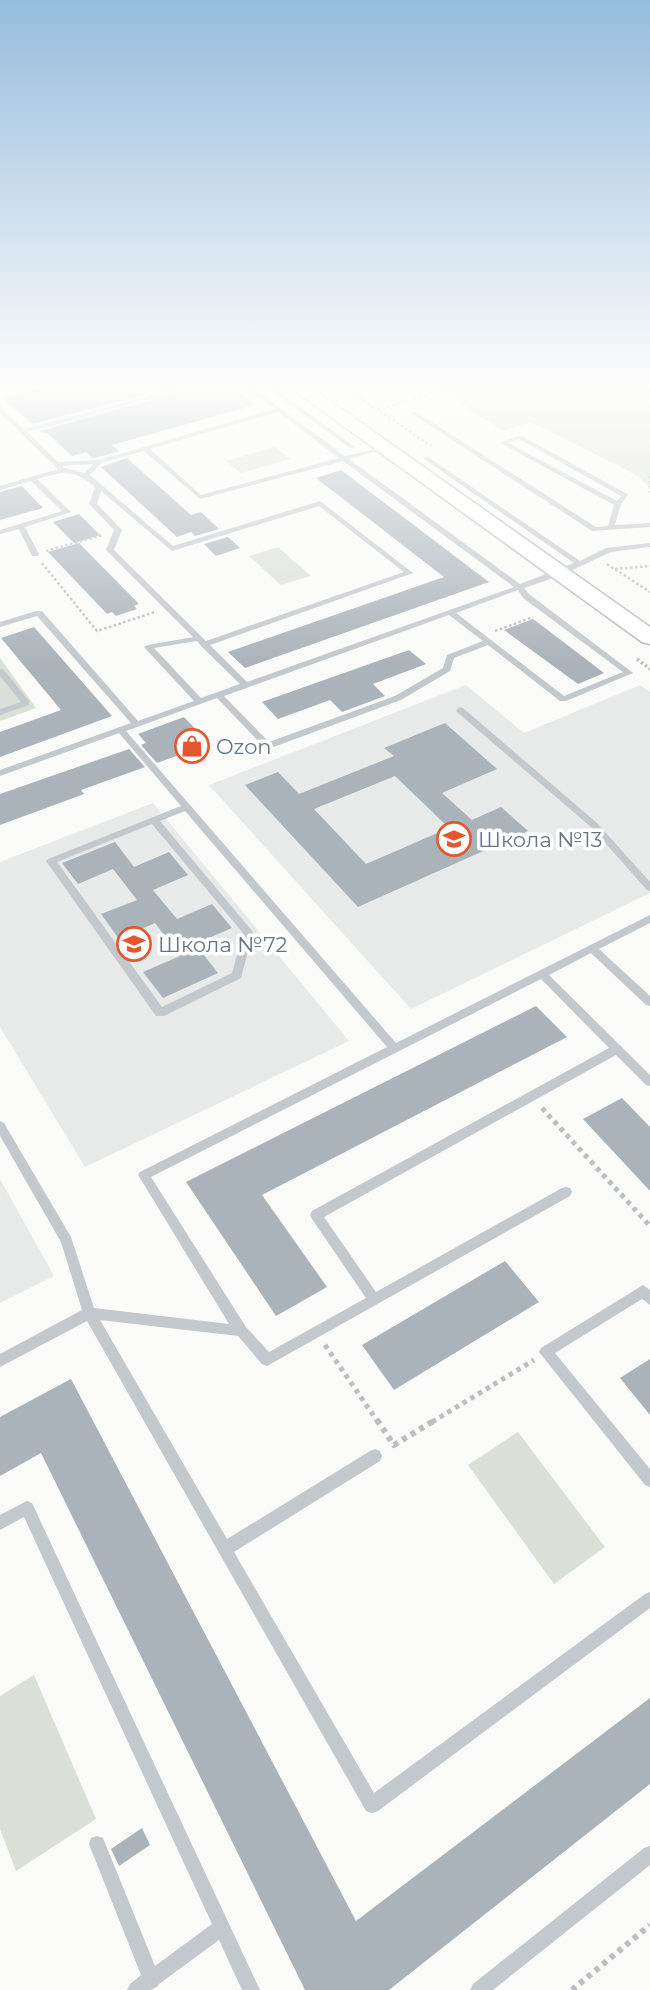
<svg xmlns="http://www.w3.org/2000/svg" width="650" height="1990" viewBox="0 0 650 1990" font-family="Montserrat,sans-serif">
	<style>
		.built { fill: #e8e9e9 }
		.green { fill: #dadfd7 }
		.building { fill: #aab3b9; fill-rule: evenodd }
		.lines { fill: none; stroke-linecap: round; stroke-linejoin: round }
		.secondary-casing { stroke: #b3babf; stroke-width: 3 }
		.path-far3 { stroke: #bbbfc2; stroke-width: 2.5; stroke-dasharray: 2.5 2.5; stroke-linecap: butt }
		.path-far2 { stroke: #bbbfc2; stroke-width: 3.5; stroke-dasharray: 2.5 2.5; stroke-linecap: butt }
		.path-far1 { stroke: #bbbfc2; stroke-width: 5; stroke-dasharray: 4.5 4.5; stroke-linecap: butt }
		.path { stroke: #bbbfc2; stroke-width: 6; stroke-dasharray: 5 5; stroke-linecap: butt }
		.lane { fill: #c3c8cc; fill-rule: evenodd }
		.secondary { fill: #fff; fill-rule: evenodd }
		.labels { text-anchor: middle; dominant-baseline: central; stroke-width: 7; stroke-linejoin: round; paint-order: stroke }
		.poi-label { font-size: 21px; fill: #657683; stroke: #fff; text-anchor: start }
	</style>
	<rect width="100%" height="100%" fill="#fafaf8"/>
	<path class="built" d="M158,386H210L214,389L43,434L26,420Z
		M466,685L524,733L640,685L650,692V893L411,1009L209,785Z
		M153,803L349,1041L85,1167L0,1027V862Z
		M0,1179L54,1276L0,1303Z"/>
	<path class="green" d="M434,386H650V488L638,476L531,422L502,431Z
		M275,447L290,459L241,473L226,461Z
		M278,547L311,576L281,585L249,556Z
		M0,658L36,708L0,721Z
		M518,1432L605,1547L554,1584L468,1465Z
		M34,1675L96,1819L16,1871L0,1829V1696Z"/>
	<path class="building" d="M50,386H177L32,424L3,398Z
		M201,386H230L255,405L112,445L119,451L99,457L92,458L86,452L72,456L47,433L40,431Z
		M127,458L191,515L201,512L219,529L195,536L191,532L177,537L101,467Z
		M341,470L489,582L245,668L228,652L444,577L316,478Z
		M22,486L43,508L0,520V492Z
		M79,514L100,535L74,543L53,522Z
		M228,537L240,548L216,556L204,544Z
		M79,543L139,604L134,606L137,609L116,616L112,612L107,614L48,552Z
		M533,619L549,631L604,673L578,684L504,630Z
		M34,627L112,716L0,757V732L61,710L1,638Z
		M409,650L426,664L373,684L385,696L342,712L330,700L278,719L262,702Z
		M184,717L210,744L157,763L141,745L146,743L138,734Z
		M445,723L497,769L442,793L472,820L501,807L528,831L358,907L245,785L278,772L299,794L394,756L384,748ZM395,776L449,828L366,864L314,809Z
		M129,749L145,767L81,790L84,794L0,825V794Z
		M115,842L134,867L169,852L188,875L153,890L177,919L212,904L232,928L195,944L218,973L163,998L143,972L180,956L155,923L119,939L101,914L137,900L113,869L78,884L62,863Z
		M536,1006L567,1037L262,1195L327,1287L276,1316L186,1182Z
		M622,1098L650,1127V1191L583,1119Z
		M505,1261L539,1302L394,1390L362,1345Z
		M650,1359V1415L620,1378Z
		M71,1379L356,1921L650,1698V1784L389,1990H305L41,1453L0,1476V1417Z
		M142,1828L150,1845L119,1866L111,1849Z"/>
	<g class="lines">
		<g class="secondary-casing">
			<path id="secondary" d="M288,386H309L650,627V644L642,642Z"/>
		</g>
		<path class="path-far3" d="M343,386L431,446
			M414,399L456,386
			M197,400L236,390
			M378,410L405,402
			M22,413L131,386
			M650,476V493
			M46,551L102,535
			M42,563L97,631L155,612
			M607,564L650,592
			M615,569L650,566
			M495,631L533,617"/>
		<path class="path-far2" d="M637,659L650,669"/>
		<path class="path-far1" d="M542,1108L650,1226
			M325,1345L378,1422
			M432,1422L534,1360"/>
		<path class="path" d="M377,1420L394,1445L435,1420
			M572,1990L650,1925"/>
		<path class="lane" d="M11,386H21L0,393V389Z
			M188,386H198L27,432L58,462L99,460L274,409L243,386H250L345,456L385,447V449L349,459L520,584L574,563L424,459V457H428L580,561L606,548L650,543V547L611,552L562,575L524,588L529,594L633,673L566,701H560L488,645L454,658L450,671L401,700L268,749L265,748L217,698L126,731L396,1043L650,915V923L599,949L650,996V1006L646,1005L591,953L549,975L650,1075V1086L646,1085L616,1055L324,1217L376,1292L562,1188L566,1187L570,1188L572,1192L570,1196L267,1366L262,1364L238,1336L100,1320L227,1539L370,1451L375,1449L380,1451L382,1456L380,1461L234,1552L374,1793L645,1594L650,1592V1608L378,1811L372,1813L366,1811L87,1321L0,1367V1354L82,1310L61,1242L0,1136V1121L4,1123L71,1237L94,1308L229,1324L140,1178L138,1175L140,1172L387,1047L185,811L160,821L253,932L241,978L164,1016H156L46,861L48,859L181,806L119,733L0,776V770L131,723L37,616L0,627V622L36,611H42L138,721L194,701L144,647L148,645L193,637L106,550L114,530L89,504L95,487C74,468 62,472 37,479L71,512L25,527L39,554L38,556H32L19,529L0,534V530L62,511L31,481L0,490V486L58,469L0,413V407L24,429ZM278,412L339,458L201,495L150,449ZM144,451L200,499L343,461L514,587L247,682L210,645L413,573L320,501L173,546L90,475L101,463ZM93,464L85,473L65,468L62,466ZM101,491L172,551L319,506L404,572L206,641L114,550L122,530L97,504ZM518,590L523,598L623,672L564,696L456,613ZM449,615L483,641L447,655L443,668L395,696L269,742L224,696ZM197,641L201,646L240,684L201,698L154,648ZM152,824L243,933L232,973L162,1007L57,862ZM541,979L609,1048L312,1211L310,1215L312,1219L366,1298L269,1352L246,1327L151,1177Z
			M264,386H271L355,447L350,448Z
			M373,386H380L381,387L378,389Z
			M412,412H416L596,527L608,526L614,505L500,443L518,436H522L627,494L628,495L621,504L615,525L650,523V527L592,531L412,414ZM519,439L621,496L617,501L508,443Z
			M0,669H3L29,701V705L0,715V709L21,702L0,676Z
			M460,707L463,708L597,823L650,882V891L647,890L591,827L457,712L456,710Z
			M643,1285L650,1290V1305L642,1299L555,1353L650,1469V1487L645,1485L539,1352L541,1348Z
			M27,1501L32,1503L260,1990H242L219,1940L159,1984L158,1986L151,1990H127L130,1984L141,1975L89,1844L91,1838L97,1836L103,1838L155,1966L212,1924L24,1517L0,1530V1515Z
			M650,1846V1865L493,1990H470L473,1984L644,1848Z"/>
		<use href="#secondary" class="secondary"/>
	</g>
	<linearGradient id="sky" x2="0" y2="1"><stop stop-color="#96bcdc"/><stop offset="0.58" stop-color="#fdfdfc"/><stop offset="1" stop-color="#fdfdfc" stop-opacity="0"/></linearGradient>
	<rect width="650" height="665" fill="url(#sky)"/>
	<defs>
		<g id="shop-ring" transform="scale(1.75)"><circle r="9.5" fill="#fff" stroke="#e4572e" stroke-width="1.5"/><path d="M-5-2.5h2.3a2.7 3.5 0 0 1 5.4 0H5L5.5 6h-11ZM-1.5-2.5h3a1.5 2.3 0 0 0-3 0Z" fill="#e4572e"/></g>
		<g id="school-ring" transform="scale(1.75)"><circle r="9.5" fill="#fff" stroke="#e4572e" stroke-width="1.5"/><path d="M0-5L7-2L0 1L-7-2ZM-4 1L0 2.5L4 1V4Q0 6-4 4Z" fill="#e4572e"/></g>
	</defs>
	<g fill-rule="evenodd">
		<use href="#shop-ring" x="192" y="746"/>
		<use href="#school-ring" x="454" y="839"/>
		<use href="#school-ring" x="134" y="944"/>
	</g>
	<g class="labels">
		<g class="poi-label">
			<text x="216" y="746">Ozon</text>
			<text x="478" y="839">Школа №13</text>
			<text x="158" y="944">Школа №72</text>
		</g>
	</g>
</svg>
